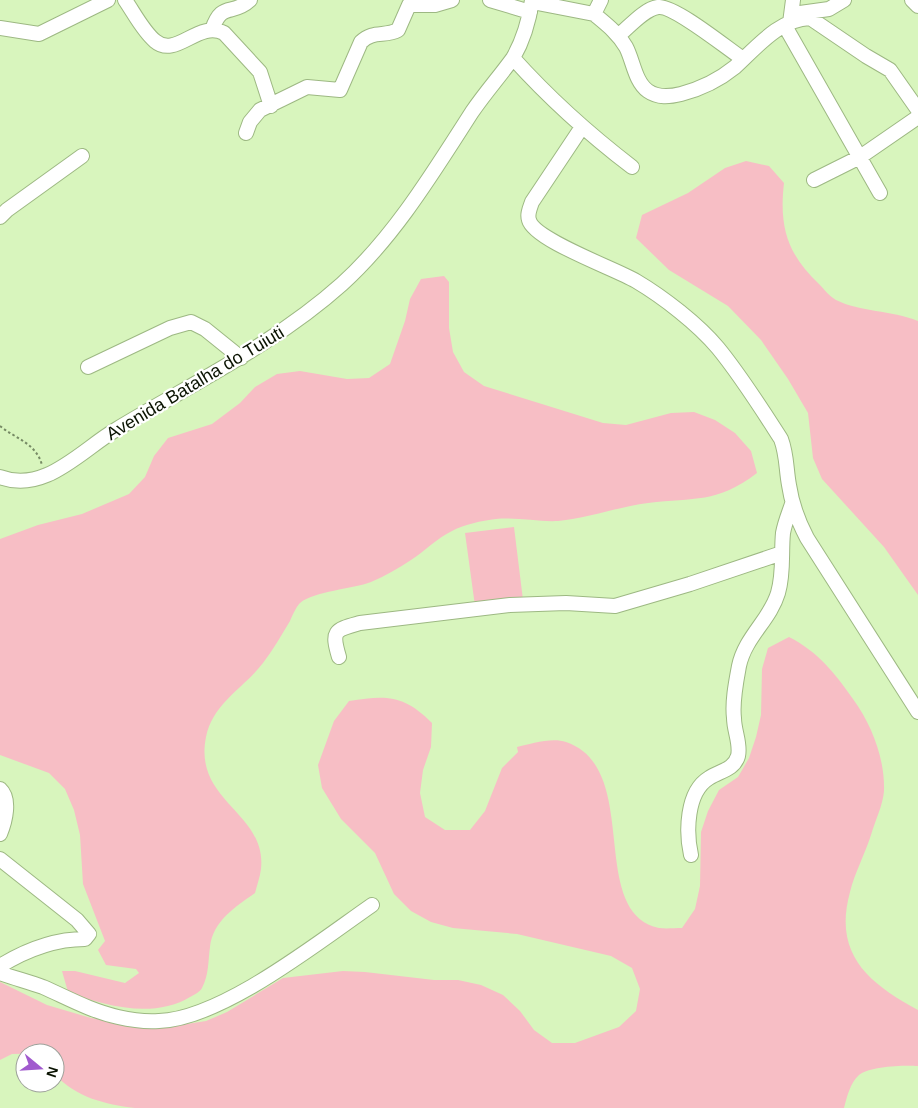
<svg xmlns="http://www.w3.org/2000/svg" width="918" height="1108" viewBox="0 0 918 1108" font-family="Helvetica,sans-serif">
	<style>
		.green { fill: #f7bec5 }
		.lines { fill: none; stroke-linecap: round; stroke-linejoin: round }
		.minor-casing { stroke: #9db883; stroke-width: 16 }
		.path { stroke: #768a64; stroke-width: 2; stroke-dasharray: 2.5 2.5; stroke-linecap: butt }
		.minor { stroke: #fff; stroke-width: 14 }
		.labels { text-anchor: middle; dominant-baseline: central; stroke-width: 4.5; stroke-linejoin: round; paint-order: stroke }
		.street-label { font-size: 18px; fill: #0a1302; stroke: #fff }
	</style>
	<rect width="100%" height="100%" fill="#d8f5bd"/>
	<path class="green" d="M746,161L769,166L784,183C779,226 787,254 819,284C824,289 829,296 836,300C860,312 891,310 918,321V595L884,547L822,479L813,458L808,413L788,379L761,340L728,306L669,270L636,238L642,215L688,193L725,168Z
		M444,276L449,282V328L453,352L464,372L484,386L603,423L626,425L671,413L694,412L715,420L735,433L751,451L757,473C716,504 695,497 648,503C618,507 588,518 558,521C538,522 516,517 496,519C481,521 465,524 452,531C437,538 425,551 411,560C399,568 385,576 371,582C353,589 314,591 300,603C296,607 292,616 290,621C281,636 273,650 263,663C243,689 213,703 206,737C193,802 267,812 261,869C260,877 257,885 255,893C235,907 213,921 210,947C208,961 209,975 202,988C200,992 194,995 190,997C154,1019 104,1006 68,992L62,971H75L125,983L139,973L136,969L106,965L98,950L105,941L83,884L80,835L74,810L65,789L49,773L0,755V539L38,525L82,514L129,494L145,477L154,456L168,438L212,424L240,403L255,387L277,374L300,371L347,379L369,378L390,364L405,321L410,299L421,279Z
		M514,527L523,600L475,606L465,533Z
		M789,637C818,652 834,672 853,699C872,725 885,759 884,791C883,805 875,821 871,835C865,854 855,872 850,892C833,954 868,983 918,1010V1066C904,1065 870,1066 859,1075C850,1083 847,1097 844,1108H135C104,1104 78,1098 55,1075V1053L12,1054L0,1060V982L47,1005L91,1018L161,1028L206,1021L227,1012L283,978L343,971L365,972L434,980H458L481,985L503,995L520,1011L534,1030L552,1043H575L619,1027L636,1011L640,989L632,968L611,956L517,934L453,928L431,922L411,911L394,894L375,853L341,819L322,788L318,765L334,721L349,701C387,695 404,695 432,723L431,747L423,770L420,793L425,817L445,830H470L485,811L502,768L518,752L517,747C530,744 552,737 566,742C643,768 586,912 659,928C666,929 675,928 682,928L695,909L700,886L701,832L708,811L719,790L738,777L749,758L756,737L761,715L762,669L768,648Z"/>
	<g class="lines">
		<g class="minor-casing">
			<path id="minor" d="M125,0C134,13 143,31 155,41C176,59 198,20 224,33L260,72L271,106
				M490,0L530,12
				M601,0L594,14C606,24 618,33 626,47C633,60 635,82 648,91C658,98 669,97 681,94C700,89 719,80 735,67C756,48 779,19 810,18L866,56L890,70L918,110
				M912,0L918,6
				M532,2L594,14
				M800,13L829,9L844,0
				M790,23L793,0
				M785,26L880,193
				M0,28L39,34L108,0
				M212,30C222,0 232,17 250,0
				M618,36C629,27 644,9 658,7C674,5 728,49 743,59
				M513,58C549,98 589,134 632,167
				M582,127L532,202C530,208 527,214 529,220C534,240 616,269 636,281C663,297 698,324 718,348C741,376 761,408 781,439C787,455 786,469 789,485C792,505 798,521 807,538L918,712
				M246,133L250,122L260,110L307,87L340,90L361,42C373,30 385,37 398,30L409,5H435L452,0
				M814,180L860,157L918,117
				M0,217L7,210L82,156
				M88,367L170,328L191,322L205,329L241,358
				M0,477C45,494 81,450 117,429C193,383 275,344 342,284C395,236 434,171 472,112C485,93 500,76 513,58C524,39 529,21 532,0
				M339,657C331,630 335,630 360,623L510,605L566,603L615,606L690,584L782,553
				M0,789C11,799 5,822 0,834
				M691,855C686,833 686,792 709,778C719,771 734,770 738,756C741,744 734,731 734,718C732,702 736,682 739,666C745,637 770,620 778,593C784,573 781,553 783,533C785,522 789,513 792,504
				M0,859L77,920L89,934L85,939C53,939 26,950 0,966
				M0,973C14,978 29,982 43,987C68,998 91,1011 118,1017C131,1020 146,1022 159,1021C222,1019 320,941 372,905"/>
		</g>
		<path class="path" d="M0,426C16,439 36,443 42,465"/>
		<use href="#minor" class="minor"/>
	</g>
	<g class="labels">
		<g class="street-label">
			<text transform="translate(195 383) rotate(-31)">Avenida Batalha do Tuiuti</text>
		</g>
	</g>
	<g transform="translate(40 1068) rotate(108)"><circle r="24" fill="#ffffff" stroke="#9da19a"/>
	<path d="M0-4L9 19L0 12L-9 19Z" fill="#a15ace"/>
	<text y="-8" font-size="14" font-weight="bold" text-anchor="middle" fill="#0a1302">N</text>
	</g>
</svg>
